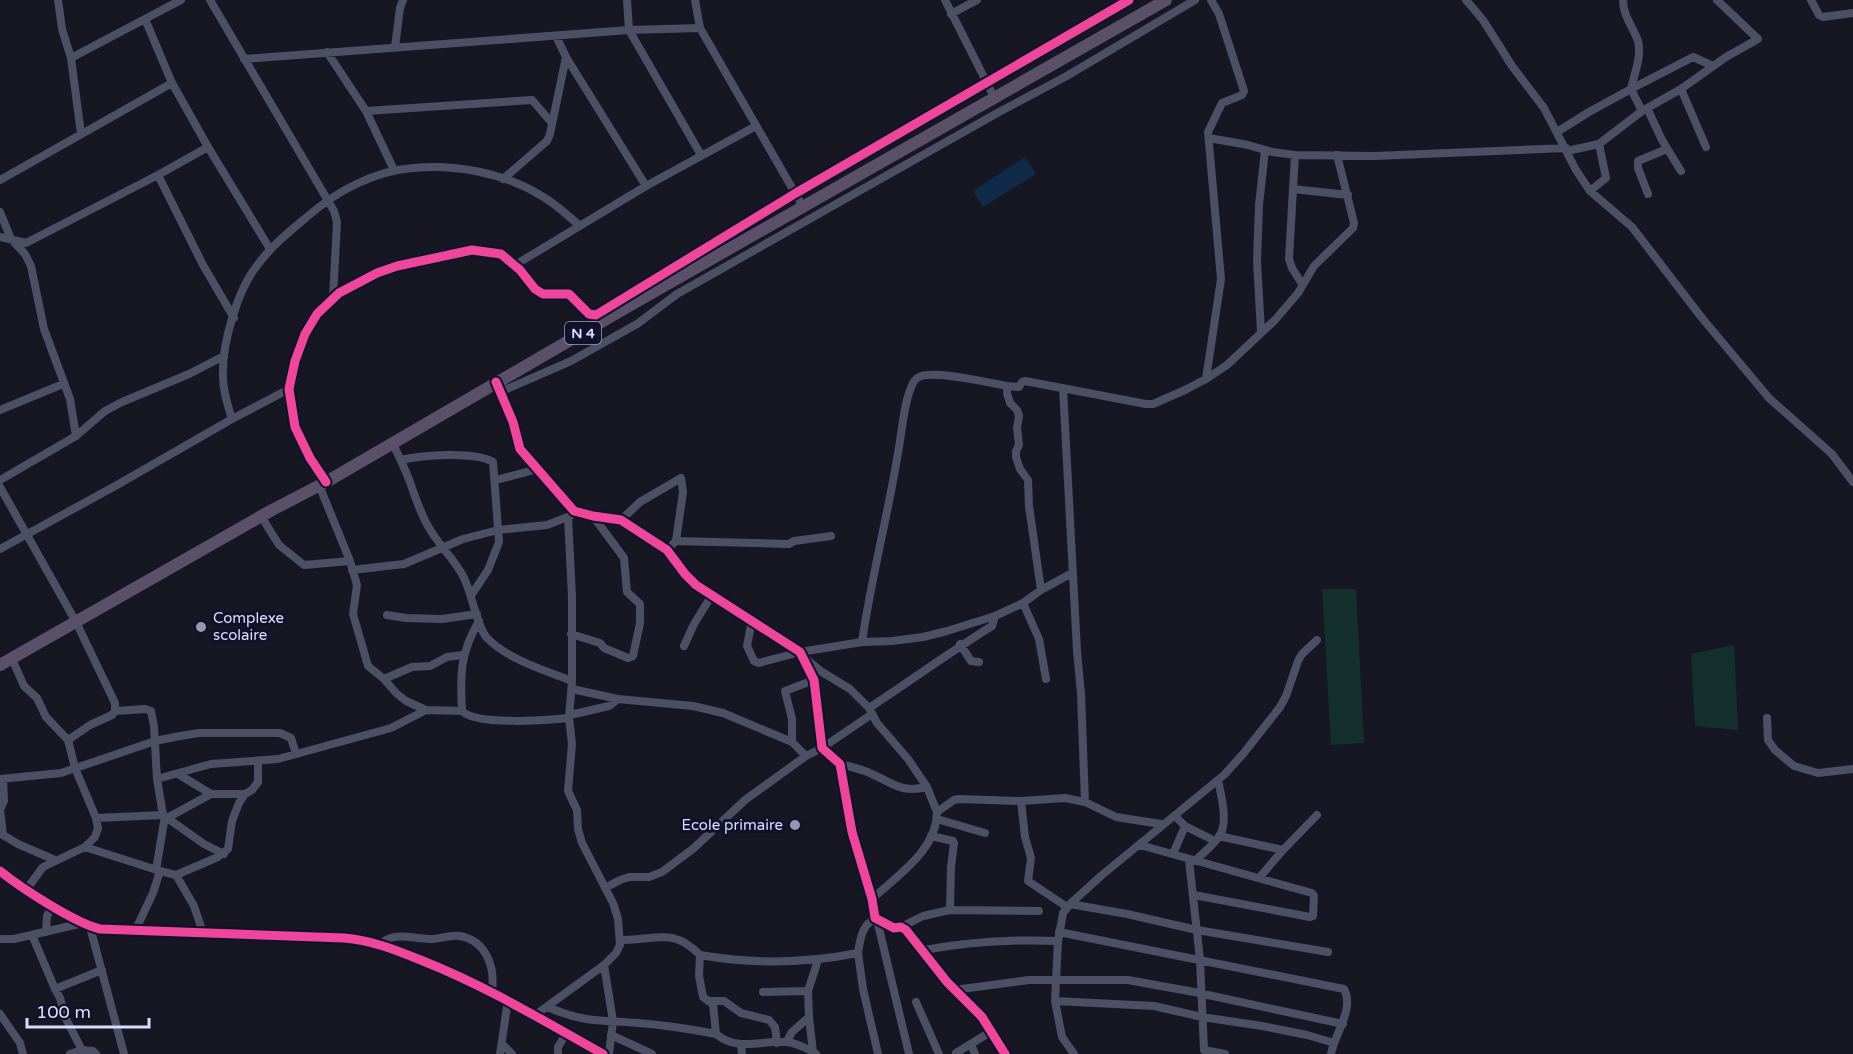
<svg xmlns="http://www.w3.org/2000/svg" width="1853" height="1054" viewBox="0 0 1853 1054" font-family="'Varela Round',sans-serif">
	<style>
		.green { fill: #14302e }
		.water { fill: #0f2b49 }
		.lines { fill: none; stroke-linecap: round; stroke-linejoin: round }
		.minor { stroke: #4d4f65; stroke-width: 8 }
		.trunk { stroke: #5a506a; stroke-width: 12 }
		.cycleway-casing { stroke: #12112a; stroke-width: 13 }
		.cycleway { stroke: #ed469a; stroke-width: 9 }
		.poi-dot { fill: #9697b2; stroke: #12112a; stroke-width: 2 }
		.labels { text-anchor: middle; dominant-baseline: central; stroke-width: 6; stroke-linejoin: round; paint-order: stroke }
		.shield { fill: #12112a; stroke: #9f9fbe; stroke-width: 1.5 }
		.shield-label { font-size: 14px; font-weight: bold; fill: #dbdcfe }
		.poi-label { font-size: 15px; fill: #dbdcfe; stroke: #12112a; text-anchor: start }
	</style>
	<rect width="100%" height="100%" fill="#171724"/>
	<path class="green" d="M1322,589H1356L1364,743L1331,745Z
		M1734,645L1738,730L1695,726L1691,654Z"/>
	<path class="water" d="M1025,157L1036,174L983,207L973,191Z"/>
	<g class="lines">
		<path class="minor" d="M58,0L62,29L71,58L81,134
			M210,0L334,211L337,222L333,298
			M627,0L629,30L701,155
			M695,0L700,28L803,207
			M945,0L994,97
			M1466,0L1483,20L1512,66L1544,108L1576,170L1590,191L1632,227L1702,318L1769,398L1832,454L1853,482
			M1811,0L1819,15L1823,17L1853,13
			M951,14L977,0
			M145,19L172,83L208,147L270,249
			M556,36L566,57L646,186
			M395,47L400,8L403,0
			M327,52L366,111L394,170
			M71,58L181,0
			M244,59L629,30L700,28
			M1681,89L1706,147
			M1647,108L1662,140L1681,171
			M366,111L532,100L552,123
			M1642,111L1631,89L1693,57L1713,66
			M1557,132L1589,112L1631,89C1634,74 1642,57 1638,41C1633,27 1623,16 1623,0
			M1209,138L1248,145L1272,152L1295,155L1374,156L1566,148
			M1567,151L1599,144L1642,111L1681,89L1726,57L1758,39L1717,0
			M1295,155L1293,189L1348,195
			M158,175L203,265L234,318
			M503,179L547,141L550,134L566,57
			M0,180L172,83
			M1293,189L1289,259L1292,268L1302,284
			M1590,191L1606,178L1599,144
			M1648,194L1638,168V161L1667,149
			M0,212L11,239L25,254L31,266L44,329L70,399L76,436
			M0,237L26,243L158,175L208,147
			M515,265L646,186L756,126
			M1261,332L1257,261L1259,205L1265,150
			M1206,379L1221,279L1208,132L1222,103L1242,95L1244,91L1219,14L1211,0
			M496,382L513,422L520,449L574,511L593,516L621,520L667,550L685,574L696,585L800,652L814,680L822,748L840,764L852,832L872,899L875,918L894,928L901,927L906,930L947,982L982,1017L1005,1054
			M1007,386L1019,387L1022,382L1025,381L1146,404H1153L1185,390L1206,379L1227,365L1275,320L1298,293L1314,266L1353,228L1354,223L1337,155
			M1063,388L1077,651L1081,694L1085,802
			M500,392L571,361L637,324L677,294L999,112L1065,77L1195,0
			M0,410L63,384
			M232,419C227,403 222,387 223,370C223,341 238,290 256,267C270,247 289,232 308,216C337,191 374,171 413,168C456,164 504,173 540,195C555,203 567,215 580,226
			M392,442C399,457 407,472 412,488C417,502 421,514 428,526C438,545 455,559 464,578C472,594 477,627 487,638C509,660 544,670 572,681
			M401,460C422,455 475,451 493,462L499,542L488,570L472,594
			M0,480L76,436L105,411L122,402L189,374L224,356
			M496,480L538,469
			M326,482L310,458L295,427L289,389L295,361L305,334L317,314L339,293L377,273L397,266L472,250L501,254L520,270L535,289L543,294H569L589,314L596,315L796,193L1129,0
			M319,485L350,561L357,585L353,614L368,666L384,679L396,693L406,701L426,710
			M0,487L76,622L115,703V711L112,715L90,725L68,740
			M261,516L279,545L304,565L350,561
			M621,520L640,502L681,478L683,492L676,541L673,544
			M676,541L789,544L794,541L831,536
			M0,549L117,485L232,419L289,389
			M352,570L404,564L463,539L498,530L547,525L570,516
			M1023,603L1039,639L1046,679
			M387,615L406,618L442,619L477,614
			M752,620L747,646L754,661L759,663L800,652L862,642L892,641L923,637L947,631L995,616L1023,603L1041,590L1072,573
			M571,634L600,643L604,648L628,658L633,656L640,623V604L627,592L624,558L593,516
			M862,642C872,572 891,504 901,434C903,421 907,386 917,378C929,368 990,383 1007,386V393L1010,403L1017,410L1019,416L1017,428L1019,445L1016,451V457L1020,469L1028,480L1029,506L1041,590
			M960,644L971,661L979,662
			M684,646L694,624L712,595
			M805,658L822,672L850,689L869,708L877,723L908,759L927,787L937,812
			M12,659L24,686L37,698L46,717L68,740L75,768L96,818L98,828L95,837L85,847L43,867L26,890
			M384,679L412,667L430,666L447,657L463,655
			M572,689L618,699L693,706L723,713L792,742L806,756
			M869,708C910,681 950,652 992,626L995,616
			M115,711L145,709L151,711L154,726L157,779L163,815L204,844L224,854
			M462,711C460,675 460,653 479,621
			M570,715L609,706L618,699
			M1767,718L1768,740L1775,750L1794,766L1818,773L1853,769
			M792,742V719L785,691L814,680
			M840,764C851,767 862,769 872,774C894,784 901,793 927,787
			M178,774L211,794
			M0,779L61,773L155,741L180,736L199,733H280L291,738L296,754
			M3,779L4,801L0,810L3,835L18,844L55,860
			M157,779L211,764L278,759L391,728L426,710L462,711C476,726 548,720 569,718
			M1021,801L1025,837L1031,858L1028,881L1067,907
			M96,818L163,815
			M167,818L211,794H245
			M937,819L985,833
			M1185,826L1215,841
			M931,836L953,841L954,843L951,867L950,910
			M1219,836L1283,850
			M1140,845L1312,893L1314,896L1313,916L1310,917L1194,895
			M85,847L160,871L176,875L218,857L228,849L232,821L239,803L245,794L252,790L258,782V761
			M1173,854L1185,826L1175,816
			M1189,860L1200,960L1204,1050L1225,1054
			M1195,861C1203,853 1212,846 1219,837C1229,822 1221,796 1218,780
			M156,870L165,816
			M0,871C21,888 75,923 100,929L344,938C372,940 398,951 423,961C486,986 544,1021 603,1054
			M176,875L194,906L203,933
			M1259,878L1283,850L1317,815
			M605,888L620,880L629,877H649L662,872L694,848L745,800L806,756L822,748L872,714
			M872,899C898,875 937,850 937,812L954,800L959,799L1021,801L1065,798L1085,802L1116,817L1161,824
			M1070,904L1127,914L1197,930L1328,952
			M877,920L909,1054
			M90,927L124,1054
			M901,927L923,916L950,910L1039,911
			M135,931L153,893L160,871
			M46,932L47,916L53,905
			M1059,932L1344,989C1355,1009 1334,1035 1331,1054
			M32,935L55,989L102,970
			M0,939H14L83,923
			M620,940C655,941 672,926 700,955L699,976L703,997L713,1004L716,1034C737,1052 762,1040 785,1042C794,1042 809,1049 816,1054
			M380,945C392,931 411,938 428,939C439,940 449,934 460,936C487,941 495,968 492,991
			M924,950C968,942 1012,939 1058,941
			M858,953L863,989L878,1054
			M700,955C751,964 807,963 858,953C860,940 862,923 876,919
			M604,965L613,1021L609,1054
			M55,989L60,998L66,1019L82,1050L70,1054
			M954,990L1029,980H1128L1194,992L1343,1024
			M763,992L808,991
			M708,1001H724L741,1013L769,1020L775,1027L777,1043
			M1055,1001L1154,1006L1202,1017L1262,1026L1307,1035L1334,1043
			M916,1002L939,1054
			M548,1007C583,1023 602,1020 638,1023C665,1025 690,1029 716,1034
			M0,1014L20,1043L23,1054
			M534,1016L604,965L616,953L620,945L618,919L613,903L582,843L578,829L577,810L568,791L572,744L569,718L572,681V597L568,517
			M611,1035L652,1054
			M787,1041L792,1032L809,1017
			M502,1044L512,1054
			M741,1044L742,1054
			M971,1044L975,1054
			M82,1050L93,1051L96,1054
			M813,1052L809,1017L808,991L818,960
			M956,1053L992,1031
			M500,1054L508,1000
			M558,1054V1047L566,1034
			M1074,1054L1062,1037L1055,1001L1058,941L1063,913L1070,904L1102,875L1224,775L1243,754L1280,707L1286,696L1298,661L1302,654L1317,640"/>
		<path class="trunk" d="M0,665L272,510L326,482L627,307L1166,0"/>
		<g class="cycleway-casing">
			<path id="cycleway" d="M496,382L513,422L520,449L574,511L593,516L621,520L667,550L685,574L696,585L800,652L814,680L822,748L840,764L852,832L872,899L875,918L894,928L901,927L906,930L947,982L982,1017L1005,1054
				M326,482L310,458L295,427L289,389L295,361L305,334L317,314L339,293L377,273L397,266L472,250L501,254L520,270L535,289L543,294H569L589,314L596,315L796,193L1129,0
				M0,871C21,888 75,923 100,929L344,938C372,940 398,951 423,961C486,986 544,1021 603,1054"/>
		</g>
		<use href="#cycleway" class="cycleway"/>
	</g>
	<g class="poi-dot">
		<circle cx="201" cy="627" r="6"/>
		<circle cx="795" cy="825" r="6"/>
	</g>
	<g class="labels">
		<rect class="shield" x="565" y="322" width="36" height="22" rx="4.5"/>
		<g class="shield-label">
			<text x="583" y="333">N 4</text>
		</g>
		<g class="poi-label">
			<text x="213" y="618">Complexe<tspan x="213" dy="17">scolaire</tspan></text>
			<text x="783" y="825" text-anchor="end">Ecole primaire</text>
		</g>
	</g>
	<path d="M27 1018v9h122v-9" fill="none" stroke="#dbdcfe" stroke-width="3"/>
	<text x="36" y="1018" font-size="18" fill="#dbdcfe" stroke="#12112a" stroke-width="4.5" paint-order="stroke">100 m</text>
</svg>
